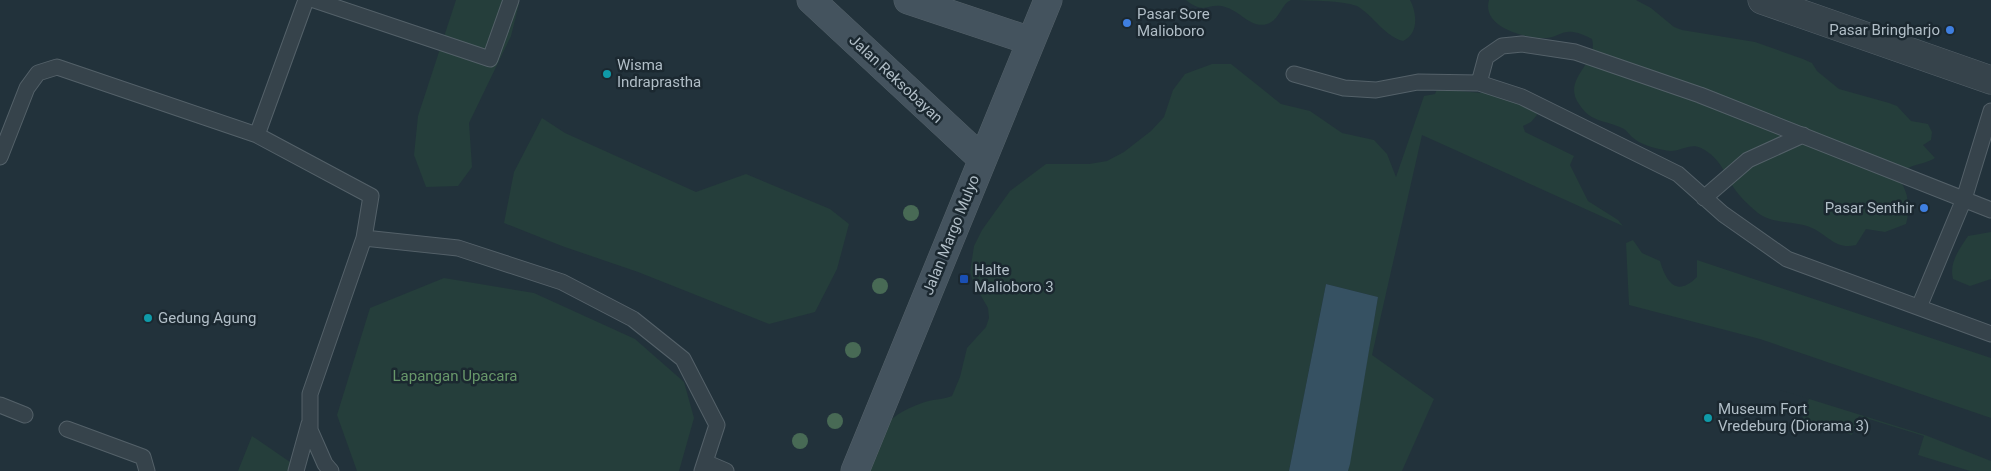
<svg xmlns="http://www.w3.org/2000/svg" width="1991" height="471" viewBox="0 0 1991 471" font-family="Roboto,sans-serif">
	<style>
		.green { fill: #253e3b }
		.water { fill: #365162 }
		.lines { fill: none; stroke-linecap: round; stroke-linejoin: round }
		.lane-casing { stroke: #546169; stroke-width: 17 }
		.street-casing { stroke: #546169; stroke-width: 29 }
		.secondary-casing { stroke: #546169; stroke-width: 29 }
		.lane { stroke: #36434b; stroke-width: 15 }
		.street { stroke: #36434b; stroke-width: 28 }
		.secondary { stroke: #44535e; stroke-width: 28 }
		.tree { fill: #486a55 }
		.shop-dot { fill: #3f7fe0; stroke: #1b2830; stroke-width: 2 }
		.culture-dot { fill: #0f9aa8; stroke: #1b2830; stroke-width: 2 }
		.transit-dot { fill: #1a4fb4; stroke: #1b2830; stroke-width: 2 }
		.labels { text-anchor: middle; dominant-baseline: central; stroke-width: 5; stroke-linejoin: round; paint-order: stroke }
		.poi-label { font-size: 15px; fill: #b1bec7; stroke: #1b2830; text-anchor: start }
		.street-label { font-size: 15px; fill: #b1bec7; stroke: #1b2830 }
		.park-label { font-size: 15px; fill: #68986a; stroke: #1b2830 }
	</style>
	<rect width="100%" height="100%" fill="#22323b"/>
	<path class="green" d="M456,0H517L519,4L511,36L469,123L472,167L458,186L426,187L414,155L418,116Z
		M1186,0H1291C1281,4 1280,20 1267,24C1251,29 1239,10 1225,7C1207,2 1206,16 1186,0Z
		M1295,0H1410C1417,13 1419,34 1403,41C1384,36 1374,16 1357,6C1339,0 1315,1 1295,0Z
		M1489,0H1636L1651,8L1674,27L1682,30L1755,42L1803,59L1812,63L1817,71L1839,89L1889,103L1897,106L1911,121L1928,124L1932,132L1931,140L1923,145L1935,158C1921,167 1903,162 1900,181C1909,193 1910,210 1906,224L1885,232L1866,229L1856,245C1836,250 1829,236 1812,228C1794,220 1774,225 1758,213C1751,207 1742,199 1736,191C1724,174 1722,159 1701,148C1691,143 1681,151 1671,151C1660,150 1640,145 1632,137C1629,134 1627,131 1624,129C1605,119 1592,124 1579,104C1561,79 1599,63 1592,39C1586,36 1580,33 1573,32C1563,30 1557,37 1547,38C1527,39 1481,28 1489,0Z
		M1212,64H1231L1281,104L1310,111L1342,133L1374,140L1387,154L1396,177L1424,96L1435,94L1437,89L1482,93L1492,91L1535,111L1537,115L1531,122L1523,126L1525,132L1574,156L1570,165L1588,201L1618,220L1623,226L1422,135L1372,355L1434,399L1402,471H1348L1378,297L1326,284L1289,471H857C877,436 882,417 922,403C932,399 942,400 952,396L960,377L967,348L986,327L989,318L988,308L973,282L970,272L974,246L982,230L1010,191L1046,164H1089L1107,161L1124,152L1151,131L1164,117L1173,90L1185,74Z
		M542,118L565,133L696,192L746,174L830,209L849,224L837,269L815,312L769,324L638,272L562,246L504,223L514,172Z
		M1991,232V279L1970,286L1953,279C1949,262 1959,250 1968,236Z
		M1633,240L1642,253L1660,261C1666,281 1676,298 1697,277V260L1991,358V418L1760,339L1629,305L1626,243Z
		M444,278L534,293L635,339L684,382L694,418L679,471H357L337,415L370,308Z
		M1748,380L1925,435L1991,461V471H1970L1918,455L1924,436L1859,416L1852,435L1802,420L1809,399Z
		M252,436L290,462L296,471H238Z"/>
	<path class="water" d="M1326,284L1378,297L1350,464L1348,471H1289Z"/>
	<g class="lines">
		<g class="lane-casing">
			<path id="lane" d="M314,0L490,59L511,0
				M1294,74L1344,88L1376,90L1418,82L1479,83L1522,97L1678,174L1723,214L1787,259L1991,334
				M1479,83L1486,57L1502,46L1522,44L1575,52L1700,95L1991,210
				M257,135L306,0
				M0,157L27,88L38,73L57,67L257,135L371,196L364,238L310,394V430L325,464L331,471
				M1704,198L1748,160L1803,135
				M364,238L458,248L562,282L633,319L683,359L717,425L702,471
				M1919,307L1964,199L1991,111
				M0,405L25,415
				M67,429L143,457L147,471
				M705,462L726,471
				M296,471L309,424"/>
		</g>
		<g class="street-casing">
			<path id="street" d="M1762,0L1991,80"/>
		</g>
		<g class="secondary-casing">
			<path id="secondary" d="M811,0L982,159
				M908,0L1031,41
				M855,471L1048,0"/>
		</g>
		<use href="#lane" class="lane"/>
		<use href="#street" class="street"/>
		<use href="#secondary" class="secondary"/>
	</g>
	<g class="tree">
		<circle cx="911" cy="213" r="8"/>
		<circle cx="880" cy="286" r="8"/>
		<circle cx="853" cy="350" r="8"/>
		<circle cx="835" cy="421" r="8"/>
		<circle cx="800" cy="441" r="8"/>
	</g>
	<g class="shop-dot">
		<circle cx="1127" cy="23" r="5"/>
		<circle cx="1950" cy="30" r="5"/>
		<circle cx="1924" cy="208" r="5"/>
	</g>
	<g class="culture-dot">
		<circle cx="607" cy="74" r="5"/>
		<circle cx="148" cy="318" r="5"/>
		<circle cx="1708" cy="418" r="5"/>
	</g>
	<rect class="transit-dot" x="959" y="274" width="10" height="10" rx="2.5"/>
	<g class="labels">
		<g class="poi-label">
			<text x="1137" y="14">Pasar Sore<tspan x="1137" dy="17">Malioboro</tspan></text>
			<text x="1940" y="30" text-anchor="end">Pasar Bringharjo</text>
			<text x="617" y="65">Wisma<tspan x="617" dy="17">Indraprastha</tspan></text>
			<text x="1914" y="208" text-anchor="end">Pasar Senthir</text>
			<text x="974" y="270">Halte<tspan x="974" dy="17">Malioboro 3</tspan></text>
			<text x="158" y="318">Gedung Agung</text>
			<text x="1718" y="409">Museum Fort<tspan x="1718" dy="17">Vredeburg (Diorama 3)</tspan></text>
		</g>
		<g class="street-label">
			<text transform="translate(896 79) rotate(43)">Jalan Reksobayan</text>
			<text transform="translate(951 235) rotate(-68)">Jalan Margo Mulyo</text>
		</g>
		<g class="park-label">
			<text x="455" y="376">Lapangan Upacara</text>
		</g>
	</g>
</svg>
